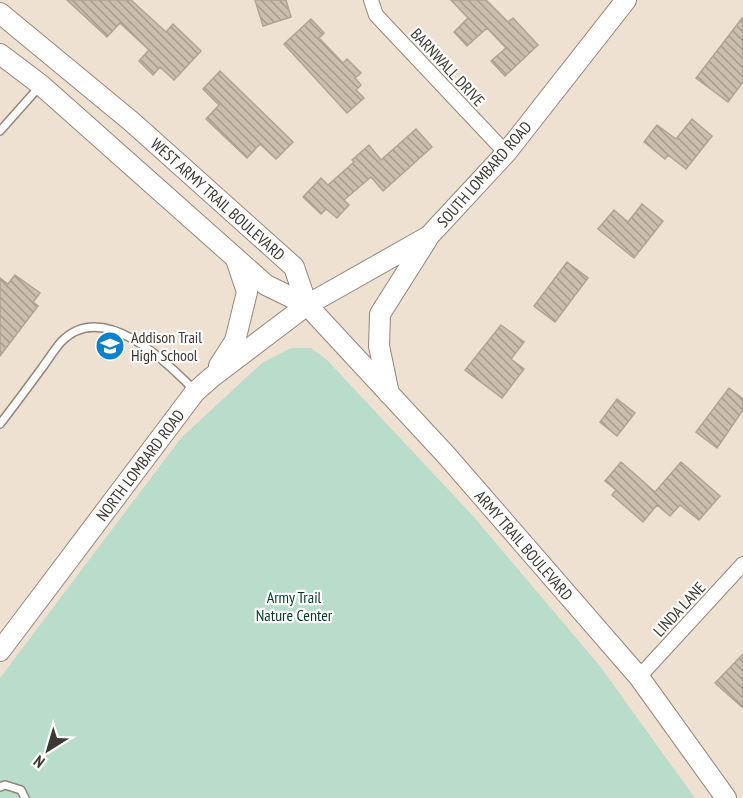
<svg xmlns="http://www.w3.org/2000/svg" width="743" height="798" viewBox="0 0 743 798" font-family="'PT Sans Narrow',sans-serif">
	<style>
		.green { fill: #b9dccb }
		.building { fill: url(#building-back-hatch); stroke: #afa395; stroke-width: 1.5 }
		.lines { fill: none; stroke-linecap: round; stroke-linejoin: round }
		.lane-casing { stroke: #93877a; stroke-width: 10 }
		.street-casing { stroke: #93877a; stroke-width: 16 }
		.secondary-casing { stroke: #93877a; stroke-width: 22 }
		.lane { stroke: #fff; stroke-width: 7 }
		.street { stroke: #fff; stroke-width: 14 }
		.secondary { stroke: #fff; stroke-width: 20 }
		.labels { text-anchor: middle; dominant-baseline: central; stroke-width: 4.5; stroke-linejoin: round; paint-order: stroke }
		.street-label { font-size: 16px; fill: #3d3832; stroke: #fff }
		.poi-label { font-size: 16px; fill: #3d3832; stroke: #fff; text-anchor: start }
		.park-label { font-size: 16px; fill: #083827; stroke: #fff }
	</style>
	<defs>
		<pattern id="building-back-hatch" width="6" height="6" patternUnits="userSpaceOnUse" patternTransform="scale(1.5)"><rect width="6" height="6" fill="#cbbeaf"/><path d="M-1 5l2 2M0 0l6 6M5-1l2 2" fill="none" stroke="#a69b8f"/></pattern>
	</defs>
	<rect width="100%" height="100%" fill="#eee1d2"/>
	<path class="green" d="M291,348H311L327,360L473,516L599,665L695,798H0V678L181,438L262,363Z"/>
	<path class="building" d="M67,0H131L166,32L173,24L201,51L174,80L160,67L153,75L139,61L149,50L120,23L107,37Z
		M255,0H286L291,17L263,26Z
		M451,0H486L508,22L513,18L538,45L505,76L491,61L506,48L487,28L467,46L454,32L468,18Z
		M743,17V82L728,102L696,78Z
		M311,19L324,33L319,38L343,63L347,59L361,73L355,78L361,85L356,90L364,98L347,113L284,44Z
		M220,71L293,142L276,159L260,144L247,158L206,119L219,105L203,89Z
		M692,119L712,136L686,169L668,155L665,159L644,142L657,125L676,139Z
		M416,129L432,147L383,191L371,177L344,200L349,205L337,218L326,209L321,214L303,197L321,178L328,185L354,162L352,160L369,145L381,160Z
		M642,204L663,221L634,258L598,229L614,210L628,222Z
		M567,262L588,278L555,322L534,306Z
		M15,275L40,293L33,302L38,306L0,356V278L8,284Z
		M501,325L524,342L511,359L524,369L502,398L465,370Z
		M729,388L743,399V410L717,448L696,432Z
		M617,399L635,413L617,436L600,422Z
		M621,462L655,492L681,462L720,496L699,520L680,505L670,516L657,505L643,522L612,495L616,490L605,481Z
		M743,654V708L715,683Z"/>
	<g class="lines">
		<g class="lane-casing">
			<path id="lane" d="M0,131L40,86
				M0,424C14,406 28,387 42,368C48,360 54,350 61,342C102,299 165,360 194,390
				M0,787L5,785L21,790L25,798"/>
		</g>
		<g class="street-casing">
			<path id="street" d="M371,0L376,15L506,153
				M639,677L743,564"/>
		</g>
		<g class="secondary-casing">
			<path id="secondary" d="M0,13L132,122L294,267L307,305
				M0,54L41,85L266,285L307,305L447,456L639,677L726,798
				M219,366L235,341L247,292L236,259
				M389,394L379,346L380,314L428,238
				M0,651L195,392L212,377L307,305L429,236L506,153L626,0"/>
		</g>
		<use href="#lane" class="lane"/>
		<use href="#street" class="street"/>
		<use href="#secondary" class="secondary"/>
	</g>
	<defs>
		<g id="school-disc" transform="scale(1.5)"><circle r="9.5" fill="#0b81ca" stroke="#fff"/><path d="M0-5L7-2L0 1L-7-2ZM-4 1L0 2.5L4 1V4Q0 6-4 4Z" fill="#fff"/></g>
	</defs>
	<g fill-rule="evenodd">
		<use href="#school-disc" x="110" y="346"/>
	</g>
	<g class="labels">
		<g class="street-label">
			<text transform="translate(448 67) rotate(47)">BARNWALL DRIVE</text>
			<text transform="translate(484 174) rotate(-49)">SOUTH LOMBARD ROAD</text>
			<text transform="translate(218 199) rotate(42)">WEST ARMY TRAIL BOULEVARD</text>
			<text transform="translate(140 465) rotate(-53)">NORTH LOMBARD ROAD</text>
			<text transform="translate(524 545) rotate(49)">ARMY TRAIL BOULEVARD</text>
			<text transform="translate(679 609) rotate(-47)">LINDA LANE</text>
		</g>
		<g class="poi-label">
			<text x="131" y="337">Addison Trail<tspan x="131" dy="18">High School</tspan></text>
		</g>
		<g class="park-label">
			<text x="294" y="597">Army Trail<tspan x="294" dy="18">Nature Center</tspan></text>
		</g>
	</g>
	<g transform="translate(48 750) rotate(217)" stroke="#ffffff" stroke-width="4.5" paint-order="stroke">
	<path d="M0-4.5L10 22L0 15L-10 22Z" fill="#3d3832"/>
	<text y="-9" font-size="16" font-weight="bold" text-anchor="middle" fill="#3d3832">N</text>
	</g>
</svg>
